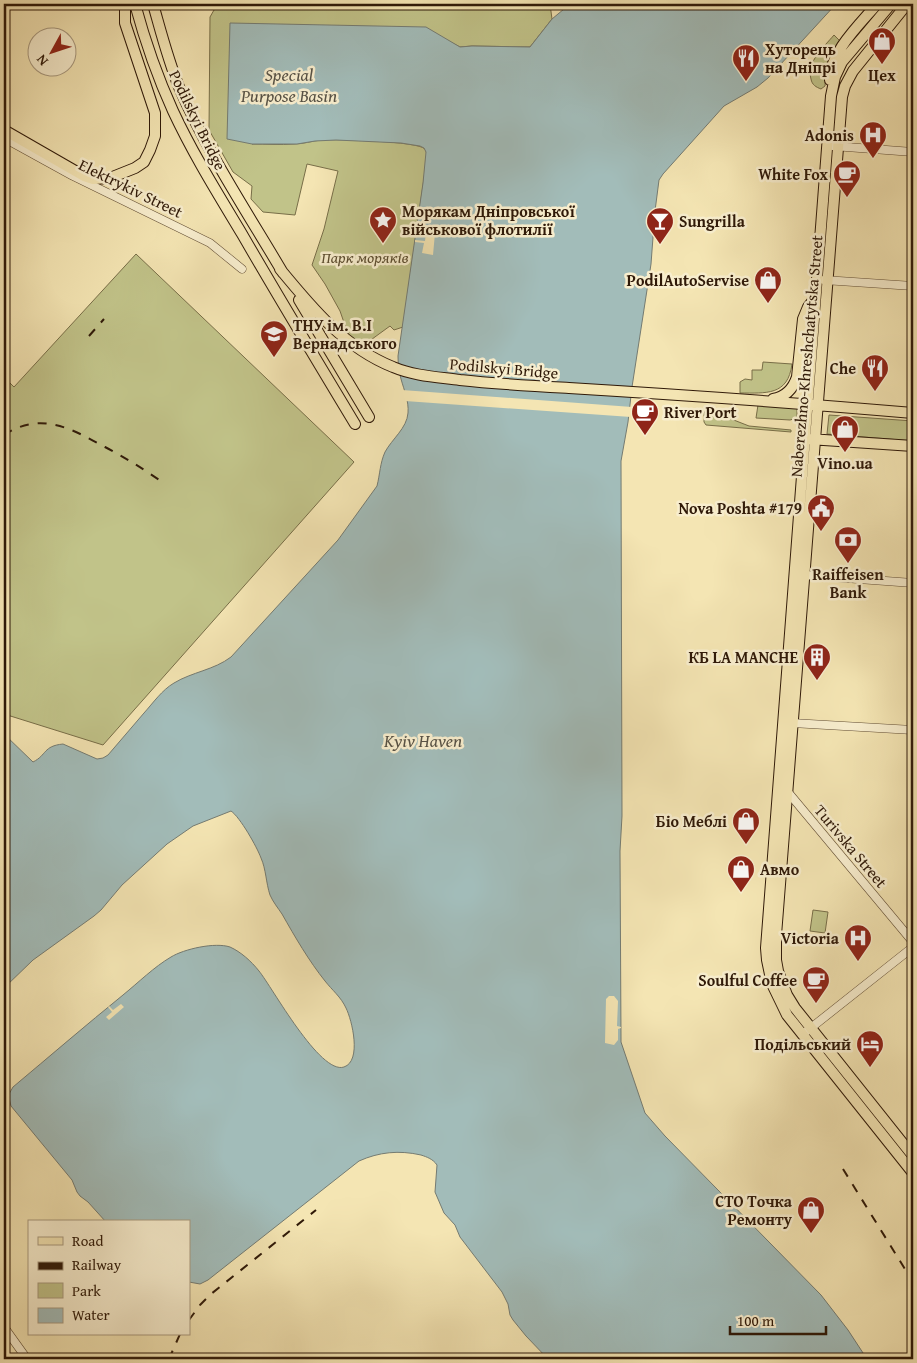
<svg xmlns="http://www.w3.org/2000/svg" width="917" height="1363" viewBox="0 0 917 1363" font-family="'Gentium Book Plus',serif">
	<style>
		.green { fill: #c1c389; stroke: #786e48 }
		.water { fill: #a2bcb9; stroke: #747b72 }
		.pier { fill: #f4e5b3 }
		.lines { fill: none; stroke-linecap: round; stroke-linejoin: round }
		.minor-casing { stroke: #604c33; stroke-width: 9 }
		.major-casing { stroke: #2f1908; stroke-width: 12 }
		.minor { stroke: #f8eece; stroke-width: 8 }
		.major { stroke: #f4e5b3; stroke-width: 10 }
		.rail { stroke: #2f1908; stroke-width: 2; stroke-dasharray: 9 9; stroke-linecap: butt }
		.labels { text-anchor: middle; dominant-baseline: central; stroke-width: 5; stroke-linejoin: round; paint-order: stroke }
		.poi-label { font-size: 16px; font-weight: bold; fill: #2f1908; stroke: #f8eece; text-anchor: end }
		.street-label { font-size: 16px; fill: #2f1908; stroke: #f8eece }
		.park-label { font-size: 16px; font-style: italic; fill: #5b4c2f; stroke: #f8eece }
		.water-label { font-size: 18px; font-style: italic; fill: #575246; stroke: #f8eece }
	</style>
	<rect width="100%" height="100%" fill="#f4e5b3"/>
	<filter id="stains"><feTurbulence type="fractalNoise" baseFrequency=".004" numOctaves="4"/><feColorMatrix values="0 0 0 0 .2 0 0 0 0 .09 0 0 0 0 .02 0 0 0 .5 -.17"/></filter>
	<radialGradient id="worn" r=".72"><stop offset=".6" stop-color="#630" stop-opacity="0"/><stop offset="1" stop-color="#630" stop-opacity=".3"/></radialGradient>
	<path class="green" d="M222,4H550L552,19L530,47L472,46L460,47L448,41L252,144C266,144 280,145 294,144C303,144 312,141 321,140C335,139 418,141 425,149C428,153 426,160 426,164L403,327L394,330L390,326L368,342L354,340L348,334L340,311L325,284L312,265L324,229L338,171L307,164L295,215L263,212L251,199L252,186L233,172L209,130L210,17L214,10Z
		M834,35L840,41C828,58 826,64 825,86L821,89C816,87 812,85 811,79C806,62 824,47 834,35Z
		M136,254L354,462L103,745L4,714V377L14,387Z
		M763,362L792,364C788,396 766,393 740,393V382L745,379L752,380V370H762Z
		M758,405L797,408V418L790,420L756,418Z
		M709,409L721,415L749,426L791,430V432L706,425L704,422V413L706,410Z
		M829,415L913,421V441L827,434Z
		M813,910L828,912L825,933L810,931Z"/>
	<path class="water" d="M570,4H836L768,78L757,87L724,106L663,174L659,180L655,211L651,264L632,387L628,422L621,461L622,816L620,851L621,1038V1042L645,1113L665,1136L821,1295L848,1330L867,1359H548L526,1336L513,1320L510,1315L508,1304L502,1292L460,1237L455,1225L444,1213L435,1192L437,1165C433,1159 427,1157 421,1155C399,1150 379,1152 359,1161L208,1280L200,1284L189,1282V1222H106L88,1202L80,1196L77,1192L72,1180L11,1106L9,1098V1094L13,1087C50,1056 86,1025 123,995C139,982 154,967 171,957C184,949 215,942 230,947C241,952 251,961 259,971C272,987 320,1075 344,1067C362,1061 352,1020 346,1008C341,997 332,990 325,981C309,961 295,937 282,914C278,908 273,902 270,895C266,883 266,869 261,858C257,847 240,817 231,811L193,826L167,844L122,885L101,910L94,916L33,960L4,988V734L33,762C47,755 43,746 63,744L97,759L103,758L108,755C120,741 132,727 144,713C153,703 162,690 174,683C192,672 214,670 231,657L338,540L377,486C380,474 380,463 385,452C392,439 407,428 408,413C409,401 404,390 401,379C399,372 398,364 398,356L423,183L426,152L424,148L420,146L401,143L336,140L315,141L297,144H252L227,139L230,23L426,27L460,47L472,46L530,47L552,19Z"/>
	<path class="pier" d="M426,232L435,233L433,255L422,253L424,243L415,242V240L425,241Z
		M402,390L632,407L631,417L405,401Z
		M609,996H614L618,1001L617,1026L621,1027V1028L618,1029V1040L614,1045L605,1043L606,999Z
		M121,1004L124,1007L109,1020L106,1017L112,1012L108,1007L109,1006L113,1010Z"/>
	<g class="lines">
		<g class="minor-casing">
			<path id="minor" d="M4,138L73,176L210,243L242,269
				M833,146L913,152
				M824,280L913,286
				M804,575L913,583
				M792,723L913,730
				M787,791L913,942
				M807,1031L913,947
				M4,1327L27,1359"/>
		</g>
		<g class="major-casing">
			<path id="major" d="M135,4C145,41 157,76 173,111C193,154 218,194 242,234C279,298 317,361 355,424
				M153,4C161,32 168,60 179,87C207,152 247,212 283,273
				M891,4L842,62L835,77L831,96L766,948L767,960L772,984L787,1015L913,1173
				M907,4L853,71L845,86L842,97L776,935V960L778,971L787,995L795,1008L913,1156
				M830,80C829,53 860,24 877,4
				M4,130L84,176L93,179L110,178L135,168L144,162L150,150L155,136V113L125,23V4
				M280,269C312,308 345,348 393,367C414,376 438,377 460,380C496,384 533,386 569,388C684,395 799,403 913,413
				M299,300L369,417
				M773,399C785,397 793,389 797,377L803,319L808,307L815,298
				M809,439L913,446"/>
		</g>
		<use href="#minor" class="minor"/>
		<use href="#major" class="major"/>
		<path class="rail" d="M89,336L104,319
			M4,435C41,411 70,428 105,447C126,458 145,470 165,484
			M843,1169L913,1282
			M189,1320L200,1305L211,1294L316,1210
			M4,1351L10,1359
			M169,1359L180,1334"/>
	</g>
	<defs>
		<g id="shop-pin" transform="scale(1.4375)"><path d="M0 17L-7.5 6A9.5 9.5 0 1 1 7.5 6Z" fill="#8f2418" stroke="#f8eece"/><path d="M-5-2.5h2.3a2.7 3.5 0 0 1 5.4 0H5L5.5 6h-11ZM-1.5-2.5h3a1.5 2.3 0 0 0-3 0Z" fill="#fff"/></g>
		<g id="restaurant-pin" transform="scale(1.4375)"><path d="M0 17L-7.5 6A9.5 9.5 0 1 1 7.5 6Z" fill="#8f2418" stroke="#f8eece"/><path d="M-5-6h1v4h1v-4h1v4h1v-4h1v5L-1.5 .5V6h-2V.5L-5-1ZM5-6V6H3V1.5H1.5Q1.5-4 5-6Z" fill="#fff"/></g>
		<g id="hospital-pin" transform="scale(1.4375)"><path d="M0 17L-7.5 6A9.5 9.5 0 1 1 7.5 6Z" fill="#8f2418" stroke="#f8eece"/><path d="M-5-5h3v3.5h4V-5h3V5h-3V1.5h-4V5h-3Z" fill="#fff"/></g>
		<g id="cafe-pin" transform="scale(1.4375)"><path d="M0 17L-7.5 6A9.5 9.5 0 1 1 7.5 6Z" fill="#8f2418" stroke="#f8eece"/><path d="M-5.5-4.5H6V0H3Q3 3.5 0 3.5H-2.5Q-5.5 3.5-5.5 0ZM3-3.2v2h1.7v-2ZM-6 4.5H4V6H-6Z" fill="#fff"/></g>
		<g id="sight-pin" transform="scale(1.4375)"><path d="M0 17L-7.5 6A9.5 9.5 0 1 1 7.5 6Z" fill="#8f2418" stroke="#f8eece"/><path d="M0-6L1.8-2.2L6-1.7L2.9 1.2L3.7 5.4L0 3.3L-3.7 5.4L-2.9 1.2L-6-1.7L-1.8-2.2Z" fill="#fff"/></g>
		<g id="bar-pin" transform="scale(1.4375)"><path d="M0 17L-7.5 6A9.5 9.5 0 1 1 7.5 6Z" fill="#8f2418" stroke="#f8eece"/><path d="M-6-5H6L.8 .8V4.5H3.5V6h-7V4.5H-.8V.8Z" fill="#fff"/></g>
		<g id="university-pin" transform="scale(1.4375)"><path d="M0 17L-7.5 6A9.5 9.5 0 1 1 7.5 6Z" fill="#8f2418" stroke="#f8eece"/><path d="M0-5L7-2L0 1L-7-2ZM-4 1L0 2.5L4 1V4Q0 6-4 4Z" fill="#fff"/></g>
		<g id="civic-pin" transform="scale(1.4375)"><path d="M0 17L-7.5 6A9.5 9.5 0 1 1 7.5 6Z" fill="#8f2418" stroke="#f8eece"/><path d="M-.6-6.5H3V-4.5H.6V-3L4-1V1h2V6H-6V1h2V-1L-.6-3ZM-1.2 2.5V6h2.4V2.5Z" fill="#fff"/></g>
		<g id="bank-pin" transform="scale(1.4375)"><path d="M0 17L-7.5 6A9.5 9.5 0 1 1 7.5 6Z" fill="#8f2418" stroke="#f8eece"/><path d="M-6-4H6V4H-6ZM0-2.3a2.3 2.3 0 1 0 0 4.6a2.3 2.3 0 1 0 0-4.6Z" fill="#fff"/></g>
		<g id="building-pin" transform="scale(1.4375)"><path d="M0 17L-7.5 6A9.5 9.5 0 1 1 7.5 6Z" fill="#8f2418" stroke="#f8eece"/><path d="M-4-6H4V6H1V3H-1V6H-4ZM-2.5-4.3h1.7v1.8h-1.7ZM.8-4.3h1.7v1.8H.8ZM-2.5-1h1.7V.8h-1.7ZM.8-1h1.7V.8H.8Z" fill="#fff"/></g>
		<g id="hotel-pin" transform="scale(1.4375)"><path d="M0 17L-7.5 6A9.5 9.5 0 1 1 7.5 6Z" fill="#8f2418" stroke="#f8eece"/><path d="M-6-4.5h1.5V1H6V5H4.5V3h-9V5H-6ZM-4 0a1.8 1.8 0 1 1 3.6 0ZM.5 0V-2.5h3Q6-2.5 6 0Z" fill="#fff"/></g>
	</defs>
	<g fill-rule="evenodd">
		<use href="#shop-pin" x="882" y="41"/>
		<use href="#restaurant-pin" x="746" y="58"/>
		<use href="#hospital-pin" x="873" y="135"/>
		<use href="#cafe-pin" x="847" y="174"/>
		<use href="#sight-pin" x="383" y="220"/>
		<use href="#bar-pin" x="660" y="221"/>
		<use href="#shop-pin" x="768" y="280"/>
		<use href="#university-pin" x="274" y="334"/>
		<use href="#restaurant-pin" x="875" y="368"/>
		<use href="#cafe-pin" x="645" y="412"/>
		<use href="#shop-pin" x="845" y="429"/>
		<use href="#civic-pin" x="821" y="508"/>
		<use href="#bank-pin" x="848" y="540"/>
		<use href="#building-pin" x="817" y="657"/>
		<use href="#shop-pin" x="746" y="821"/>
		<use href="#shop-pin" x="741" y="869"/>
		<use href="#hospital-pin" x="858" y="938"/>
		<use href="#cafe-pin" x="816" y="980"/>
		<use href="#hotel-pin" x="870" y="1044"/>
		<use href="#shop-pin" x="811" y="1210"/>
	</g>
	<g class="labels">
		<g class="poi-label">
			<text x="765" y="49" text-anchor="start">Хуторець<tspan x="765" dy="18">на Дніпрі</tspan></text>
			<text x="882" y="75" text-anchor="middle">Цех</text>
			<text x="854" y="135">Adonis</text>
			<text x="828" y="174">White Fox</text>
			<text x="402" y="211" text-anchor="start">Морякам Дніпровської<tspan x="402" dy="18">військової флотилії</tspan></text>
			<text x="679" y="221" text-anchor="start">Sungrilla</text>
			<text x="749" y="280">PodilAutoServise</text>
			<text x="293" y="325" text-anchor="start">ТНУ ім. В.І<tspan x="293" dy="18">Вернадського</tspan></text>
			<text x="856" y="368">Che</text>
			<text x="664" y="412" text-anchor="start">River Port</text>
			<text x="845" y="463" text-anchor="middle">Vino.ua</text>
			<text x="802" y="508">Nova Poshta #179</text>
			<text x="848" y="574" text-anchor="middle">Raiffeisen<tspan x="848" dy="18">Bank</tspan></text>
			<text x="798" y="657">КБ LA MANCHE</text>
			<text x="727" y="821">Біо Меблі</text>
			<text x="760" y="869" text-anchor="start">Авмо</text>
			<text x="839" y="938">Victoria</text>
			<text x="797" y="980">Soulful Coffee</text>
			<text x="851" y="1044">Подільський</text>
			<text x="792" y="1201">СТО Точка<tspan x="792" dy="18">Ремонту</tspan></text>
		</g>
		<g class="street-label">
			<text transform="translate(198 120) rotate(64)">Podilskyi Bridge</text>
			<text transform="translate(131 188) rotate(26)">Elektrykiv Street</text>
			<text transform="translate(806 356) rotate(-85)">Naberezhno-Khreshchatytska Street</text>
			<text transform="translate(504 368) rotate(5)">Podilskyi Bridge</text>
			<text transform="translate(851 846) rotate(50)">Turivska Street</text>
		</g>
		<g class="park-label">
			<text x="365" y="257">Парк моряків</text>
		</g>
		<g class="water-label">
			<text x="289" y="74">Special<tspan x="289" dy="21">Purpose Basin</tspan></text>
			<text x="423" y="740">Kyiv Haven</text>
		</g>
	</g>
	<rect width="917" height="1363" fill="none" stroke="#f4e5b3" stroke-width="20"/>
	<rect x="5" y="5" width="907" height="1353" fill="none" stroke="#2f1908" stroke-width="2.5"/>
	<rect x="10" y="10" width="897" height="1343" fill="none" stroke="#2f1908"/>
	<rect x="28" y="1220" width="162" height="115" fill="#f8eece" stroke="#a8997f"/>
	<rect x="38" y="1237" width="25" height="8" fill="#f4e5b3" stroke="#a8997f"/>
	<text x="72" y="1246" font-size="15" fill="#2f1908">Road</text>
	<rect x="38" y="1262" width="25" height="8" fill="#2f1908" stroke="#a8997f"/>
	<text x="72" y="1270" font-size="15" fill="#2f1908">Railway</text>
	<rect x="38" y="1283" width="25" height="15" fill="#c1c389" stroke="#a8997f"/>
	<text x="72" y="1296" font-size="15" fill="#2f1908">Park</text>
	<rect x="38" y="1308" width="25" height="15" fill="#a2bcb9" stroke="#a8997f"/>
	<text x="72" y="1320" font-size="15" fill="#2f1908">Water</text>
	<g transform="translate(52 52) rotate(230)"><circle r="24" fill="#f8eece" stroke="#a8997f"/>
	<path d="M0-4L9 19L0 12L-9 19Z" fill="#8f2418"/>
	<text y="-8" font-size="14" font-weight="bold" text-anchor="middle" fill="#2f1908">N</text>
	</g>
	<path d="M730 1326v8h96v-8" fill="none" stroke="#2f1908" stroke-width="2.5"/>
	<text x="737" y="1326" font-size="15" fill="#2f1908" stroke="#f8eece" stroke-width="4" paint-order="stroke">100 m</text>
	<rect width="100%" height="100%" filter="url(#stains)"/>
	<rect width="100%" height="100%" fill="url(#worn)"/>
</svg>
